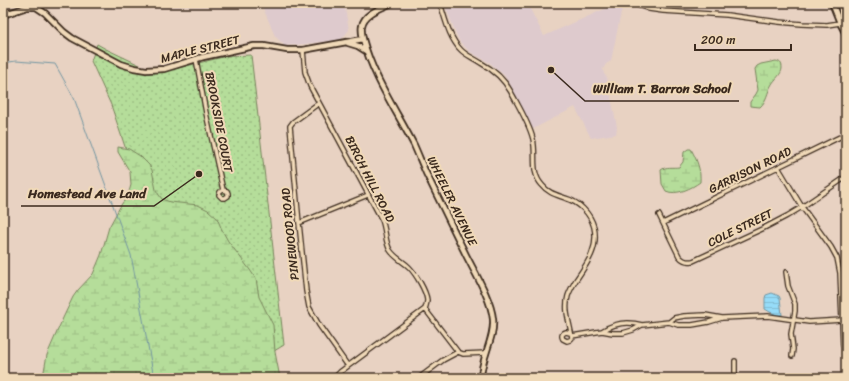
<svg xmlns="http://www.w3.org/2000/svg" width="849" height="381" viewBox="0 0 849 381" font-family="Sriracha,sans-serif">
	<style>
		.built { fill: #decacd }
		.green { fill: url(#green-dots); stroke: #78845c }
		.wetland { fill: url(#wetland-marsh); stroke: #78845c }
		.water { fill: url(#water-rules); stroke: #7295a1 }
		.lines { fill: none; stroke-linecap: round; stroke-linejoin: round }
		.stream { stroke: #7295a1; stroke-width: 1 }
		.minor-casing { stroke: #3b2a1e; stroke-width: 6 }
		.tertiary-casing { stroke: #3b2a1e; stroke-width: 8 }
		.minor { stroke: #f0d9b8; stroke-width: 3.5 }
		.tertiary { stroke: #f0d9b8; stroke-width: 4.5 }
		.labels { text-anchor: middle; dominant-baseline: central; stroke-width: 4; stroke-linejoin: round; paint-order: stroke }
		.street-label { font-size: 12px; fill: #3b2a1e; stroke: #f0d9b8 }
		.leader { fill: none; stroke: #3b2a1e; stroke-width: 1.5 }
		.callout-dot { fill: #3b2a1e; stroke: #f0d9b8; stroke-width: 1.5 }
		.callout-label { font-size: 13px; text-anchor: middle; font-weight: bold; fill: #3b2a1e; stroke: #f0d9b8; stroke-width: 4; stroke-linejoin: round; paint-order: stroke }
	</style>
	<defs>
		<pattern id="green-dots" width="8" height="8" patternUnits="userSpaceOnUse"><rect width="8" height="8" fill="#b5dd9a"/><path d="M2 2h.1M6 6h.1" fill="none" stroke="#9dbe84" stroke-width="1.8" stroke-linecap="round"/></pattern>
		<pattern id="wetland-marsh" width="20" height="14" patternUnits="userSpaceOnUse"><rect width="20" height="14" fill="#b5dd9a"/><path d="M1 5h8M5 5V1M11 12h8M15 12V8" fill="none" stroke="#9dbe84"/></pattern>
		<pattern id="water-rules" width="6" height="5" patternUnits="userSpaceOnUse"><rect width="6" height="5" fill="#96dcf8"/><path d="M0 2.5h6" fill="none" stroke="#82bdd4"/></pattern>
	</defs>
	<rect width="100%" height="100%" fill="#e8d2c2"/>
	<filter id="ink" filterUnits="userSpaceOnUse"><feTurbulence type="fractalNoise" baseFrequency=".025" numOctaves="2"/><feDisplacementMap in="SourceGraphic" scale="8" xChannelSelector="R" yChannelSelector="G"/><feConvolveMatrix kernelMatrix="1 2 1 2 8 2 1 2 1" color-interpolation-filters="sRGB"/></filter>
	<g filter="url(#ink)">
		<path class="built" d="M261,3H344L349,30L341,40L285,46L275,36Z
			M444,3H527L544,36L618,3H623L611,61L606,64L603,69L604,74L607,77L617,127L616,134L591,138L575,107L533,129L511,86L504,75L490,63L470,52L460,42L457,36Z"/>
		<path class="green" d="M97,44L106,49L146,68L174,69L227,56L251,55L284,345L256,362L157,242L111,105L91,61Z"/>
		<path class="wetland" d="M776,61C780,62 782,63 782,68C782,74 775,79 772,84C767,92 767,101 760,107L750,106V102L756,94L758,90L755,69L757,66L761,64Z
			M118,147L129,149L140,156L149,165L152,170L156,190L159,195L162,199L170,202L198,205L208,210L217,218L222,230L228,241L250,270L256,279L259,297L273,325L275,352L280,378H44V371L47,355L63,318L73,297L78,290L93,274L101,255L109,227L121,205L128,195L131,185L130,172L118,152Z
			M688,149H691C697,160 701,170 700,182C692,188 676,196 666,191L662,184L661,170C666,166 673,168 679,167L683,162L684,152Z"/>
		<path class="water" d="M772,293L779,296L780,298L782,315C776,316 770,312 765,309V298L766,295Z"/>
		<g class="lines">
			<path class="stream" d="M3,63L16,61L55,64L74,98L131,255L154,378"/>
			<g class="minor-casing">
				<path id="minor" d="M440,3C445,18 449,38 461,50C467,56 474,58 481,63C494,70 504,79 511,92C519,107 529,123 533,139C537,155 530,172 542,185C548,193 557,195 565,198C579,202 590,213 594,227C599,248 587,264 576,280C573,285 570,290 568,296C564,311 570,323 572,338L570,340L567,341L563,339C561,336 562,333 566,332L570,333
					M631,3L649,9L663,11L727,15L779,22L802,24L827,25L840,23
					M3,4L7,14
					M303,50L305,72L310,86L382,220C386,230 385,242 390,250C395,258 403,261 409,267C416,274 426,291 427,300C427,303 426,306 425,309
					M196,59L206,113L223,190L220,192L219,195L222,198H225L228,196V193L227,191L223,190
					M319,103L293,122L290,126L299,223L306,291L309,307L319,325L348,366
					M778,167L802,207L831,247L837,258L840,273L843,345L846,353
					M659,215L679,256C683,261 688,262 693,261L762,229L787,216L802,207L846,177
					M299,223L368,195
					M663,223L846,134
					M786,272L788,286L795,304V311L791,334L793,349L792,356
					M425,309L458,352L463,354L486,353
					M669,322L678,325H692L709,322L722,318L768,316L809,322L842,320
					M602,331C614,323 628,321 642,325
					M572,336L602,331L613,333H623L633,330L642,325L669,322L674,318L684,316L705,315L722,318
					M334,378L340,372L425,309
					M419,378L443,360L458,352
					M735,378V361"/>
			</g>
			<g class="tertiary-casing">
				<path id="tertiary" d="M832,3L840,23L846,34
					M3,15L27,7H36L45,13L64,32L72,38L121,64L134,68L146,70L164,69L203,57L254,46H264L287,50H303L363,39C362,34 361,30 362,26C364,13 382,8 392,3
					M363,39C373,77 396,110 414,145C418,154 422,164 426,173C439,200 453,228 466,255C475,273 491,299 493,319C495,338 481,358 481,378
					M348,43L358,46L366,51"/>
			</g>
			<use href="#minor" class="minor"/>
			<use href="#tertiary" class="tertiary"/>
		</g>
	</g>
	<g class="labels">
		<g class="street-label">
			<text transform="translate(200 49) rotate(-14)">MAPLE STREET</text>
			<text transform="translate(219 122) rotate(79)">BROOKSIDE COURT</text>
			<text transform="translate(750 170) rotate(-26)">GARRISON ROAD</text>
			<text transform="translate(370 179) rotate(63)">BIRCH HILL ROAD</text>
			<text transform="translate(452 201) rotate(64)">WHEELER AVENUE</text>
			<text transform="translate(740 228) rotate(-26)">COLE STREET</text>
			<text transform="translate(290 234) rotate(-96)">PINEWOOD ROAD</text>
		</g>
	</g>
	<path class="leader" d="M551 70L585 101H739M199 174L154 206H21"/>
	<g class="callout-dot">
		<circle cx="551" cy="70" r="4"/>
		<circle cx="199" cy="174" r="4"/>
	</g>
	<g class="callout-label">
		<text x="662" y="93">William T. Barron School</text>
		<text x="87" y="198">Homestead Ave Land</text>
	</g>
	<rect width="849" height="381" fill="none" stroke="#f0d9b8" stroke-width="16"/>
	<rect x="8" y="8" width="833" height="365" fill="none" stroke="#3b2a1e" stroke-width="1.5" filter="url(#ink)"/>
	<path d="M695 44v6h96v-6" fill="none" stroke="#3b2a1e" stroke-width="2"/>
	<text x="701" y="44" font-size="12" fill="#3b2a1e" stroke="#f0d9b8" stroke-width="3" paint-order="stroke">200 m</text>
</svg>
